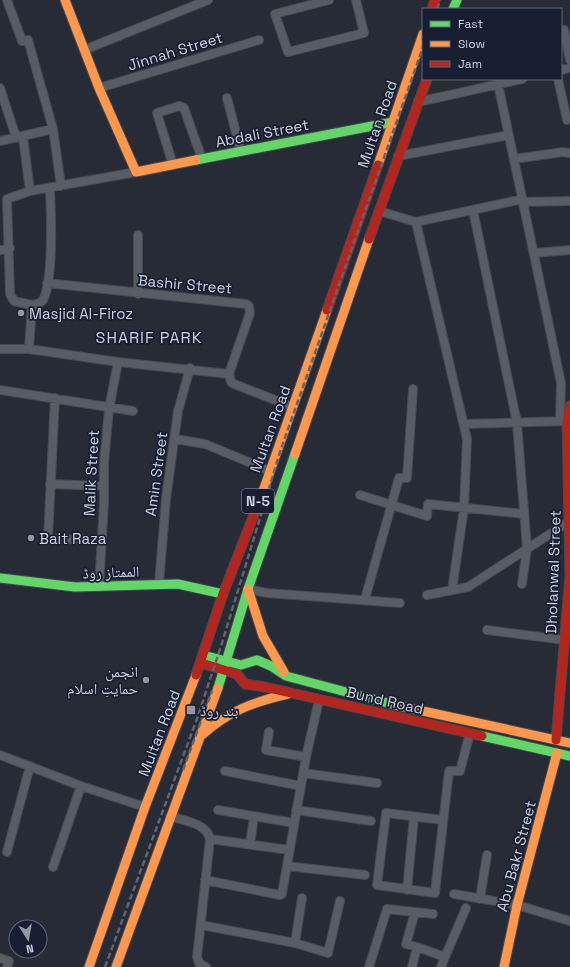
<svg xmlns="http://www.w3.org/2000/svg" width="570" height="967" viewBox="0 0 570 967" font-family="'Space Grotesk','Noto Naskh Arabic',sans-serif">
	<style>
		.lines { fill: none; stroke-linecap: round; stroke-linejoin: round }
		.street-casing { stroke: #454953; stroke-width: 10 }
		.fast-casing { stroke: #454953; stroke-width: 11 }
		.slow-casing { stroke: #454953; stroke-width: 11 }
		.jam-casing { stroke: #454953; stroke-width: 11 }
		.street { stroke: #585c64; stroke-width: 8 }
		.fast { stroke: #63d668; stroke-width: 9 }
		.slow { stroke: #ff974d; stroke-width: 9 }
		.jam { stroke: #b3261e; stroke-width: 9 }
		.rail { stroke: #62656c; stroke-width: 2.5; stroke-dasharray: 6 3; stroke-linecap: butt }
		.poi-dot { fill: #9297a3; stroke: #171e31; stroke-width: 1.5 }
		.labels { text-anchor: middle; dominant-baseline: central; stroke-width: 3.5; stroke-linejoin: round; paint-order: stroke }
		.shield { fill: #171e31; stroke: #969baa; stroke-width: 1 }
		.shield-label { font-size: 14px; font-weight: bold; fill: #ccd1de }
		.street-label { font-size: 15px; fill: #ccd1de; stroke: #171e31 }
		.poi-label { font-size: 15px; fill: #ccd1de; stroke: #171e31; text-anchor: start }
		.neighbourhood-label { font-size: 16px; letter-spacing: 1px; fill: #ccd1de; stroke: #171e31 }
	</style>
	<rect width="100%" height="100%" fill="#262b36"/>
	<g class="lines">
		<g class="street-casing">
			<path id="street" d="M7,0L22,41L28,40L53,129L61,186
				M329,0L275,14L288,52L364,33L356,0
				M564,30L570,60
				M84,50L208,0
				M561,70L570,68
				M497,79L561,383L560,421
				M558,79L567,120
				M0,88L16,137
				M99,88L259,40
				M227,98L241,152
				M418,102L522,79
				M23,137L30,191
				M0,141L53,129
				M398,156L509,135
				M514,159L563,152L570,153
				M173,165L157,113L179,106L184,108L202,159
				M523,202L570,201
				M473,210L517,423L527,548L522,584
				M379,211L416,222L467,439L464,508L452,590
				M416,222L523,199
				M0,250L10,248
				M534,253L570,250
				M47,283L246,304L249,306L250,313L229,374
				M138,294V235
				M32,305L14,301L10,294L7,199L30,191L136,172
				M0,349H29L118,362L229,374
				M29,349L32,305C36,304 40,304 43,300C54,279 51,214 50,189
				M229,374L231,382L234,384L293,407
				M0,390L133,411
				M55,398L48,538L51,539L102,540
				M464,424L565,421
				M175,439L205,444L270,471
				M50,484L104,486
				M360,495L427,516L428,504L524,514
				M159,584L166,499L178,411L190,368
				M99,587L104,503V463L109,409L118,362
				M248,589L267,593L400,603
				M427,595L468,587L570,521
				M365,599L399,478H407L413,389
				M487,630L565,640
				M269,732L266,750L306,757
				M0,755L81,786L145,807
				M225,771L301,786
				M303,773L377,783
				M218,810L294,823
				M296,810L371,821
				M170,816C184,821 207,823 210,839L197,957L199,963L206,967
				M443,820L386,813L377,885L435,893V892L449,771H460L470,733
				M210,839L289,850
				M250,844L254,817
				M7,852L30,766
				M287,866L365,875
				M53,867L81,786
				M205,880L280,895L282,894L306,757L319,700
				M407,890L414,817
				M454,894L517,905L570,921
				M480,899L487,855
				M415,912L406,944L417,947
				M201,925L295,943L328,953L340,901
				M295,943L302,898
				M445,957L466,908
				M0,958L9,961L7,967
				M369,967L387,909L433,914
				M412,967L417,947L445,957L441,967"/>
		</g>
		<g class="fast-casing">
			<path id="fast" d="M453,9L457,0
				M196,160L393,122
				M0,578L75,587L178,584L223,594
				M203,655L241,665L257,660L271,666L286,676L395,705
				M218,688L248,589L295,454
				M482,736L570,756"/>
		</g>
		<g class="slow-casing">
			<path id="slow" d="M65,0L99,88L136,172L196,160
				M378,165L423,34
				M295,454L369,239
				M262,494L327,310
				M248,589L263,636L284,672
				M395,705L570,743
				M202,735C229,711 253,702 288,694
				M89,967L145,807L196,675
				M116,967L218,688
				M504,967L517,905L557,753"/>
		</g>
		<g class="jam-casing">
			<path id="jam" d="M432,9L435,0
				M369,239L427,79
				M327,310L378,165
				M201,663L237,674L245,684L265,687L482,736
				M196,675L223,594L262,494
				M556,740L570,576L567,421L570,406"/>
		</g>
		<use href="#street" class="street"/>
		<use href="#fast" class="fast"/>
		<use href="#slow" class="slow"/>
		<use href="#jam" class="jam"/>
		<path class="rail" d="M437,9L440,0
			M183,770L212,691
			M105,967L198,716L222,643L281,449L423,47"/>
	</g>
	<g class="poi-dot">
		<circle cx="21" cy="313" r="4"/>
		<circle cx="31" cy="538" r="4"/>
		<circle cx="146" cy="680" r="4"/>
		<rect x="186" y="705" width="10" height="10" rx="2"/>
	</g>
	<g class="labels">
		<rect class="shield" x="242" y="489" width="32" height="24" rx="3"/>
		<g class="shield-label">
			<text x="258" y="501">N-5</text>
		</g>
		<g class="street-label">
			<text transform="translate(175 51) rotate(-17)">Jinnah Street</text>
			<text transform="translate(377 124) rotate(-71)">Multan Road</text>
			<text transform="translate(262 133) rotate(-11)">Abdali Street</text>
			<text transform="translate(185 284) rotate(5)">Bashir Street</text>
			<text transform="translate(270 429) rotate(-70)">Multan Road</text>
			<text transform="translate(91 473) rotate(-87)">Malik Street</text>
			<text transform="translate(156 474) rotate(-82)">Amin Street</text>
			<text transform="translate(111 572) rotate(-2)">الممتاز روڈ</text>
			<text transform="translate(553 572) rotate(-88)">Dholanwal Street</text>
			<text transform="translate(385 700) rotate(13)">Bund Road</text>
			<text transform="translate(159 733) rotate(-69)">Multan Road</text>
			<text transform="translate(516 856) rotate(-75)">Abu Bakr Street</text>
		</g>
		<g class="poi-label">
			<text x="29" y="313">Masjid Al-Firoz</text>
			<text x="39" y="538">Bait Raza</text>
			<text x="138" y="671" text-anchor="end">انجمن<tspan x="138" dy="17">حمایتِ اسلام</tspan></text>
			<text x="200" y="710">بند روڈ</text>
		</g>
		<g class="neighbourhood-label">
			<text x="149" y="337">SHARIF PARK</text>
		</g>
	</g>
	<rect x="422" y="8" width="140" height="72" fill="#171e31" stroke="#5f6676"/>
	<rect x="430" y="21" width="20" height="6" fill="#63d668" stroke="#5f6676"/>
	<text x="458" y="28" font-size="12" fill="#ccd1de">Fast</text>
	<rect x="430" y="41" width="20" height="6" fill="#ff974d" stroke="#5f6676"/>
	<text x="458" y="48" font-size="12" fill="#ccd1de">Slow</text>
	<rect x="430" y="61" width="20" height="6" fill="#b3261e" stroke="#5f6676"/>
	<text x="458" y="68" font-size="12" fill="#ccd1de">Jam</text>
	<g transform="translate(28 939) rotate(169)"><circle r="19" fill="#171e31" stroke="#5f6676"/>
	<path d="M0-3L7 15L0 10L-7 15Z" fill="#9297a3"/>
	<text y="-6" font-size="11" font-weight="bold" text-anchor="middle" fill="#ccd1de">N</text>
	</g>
</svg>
